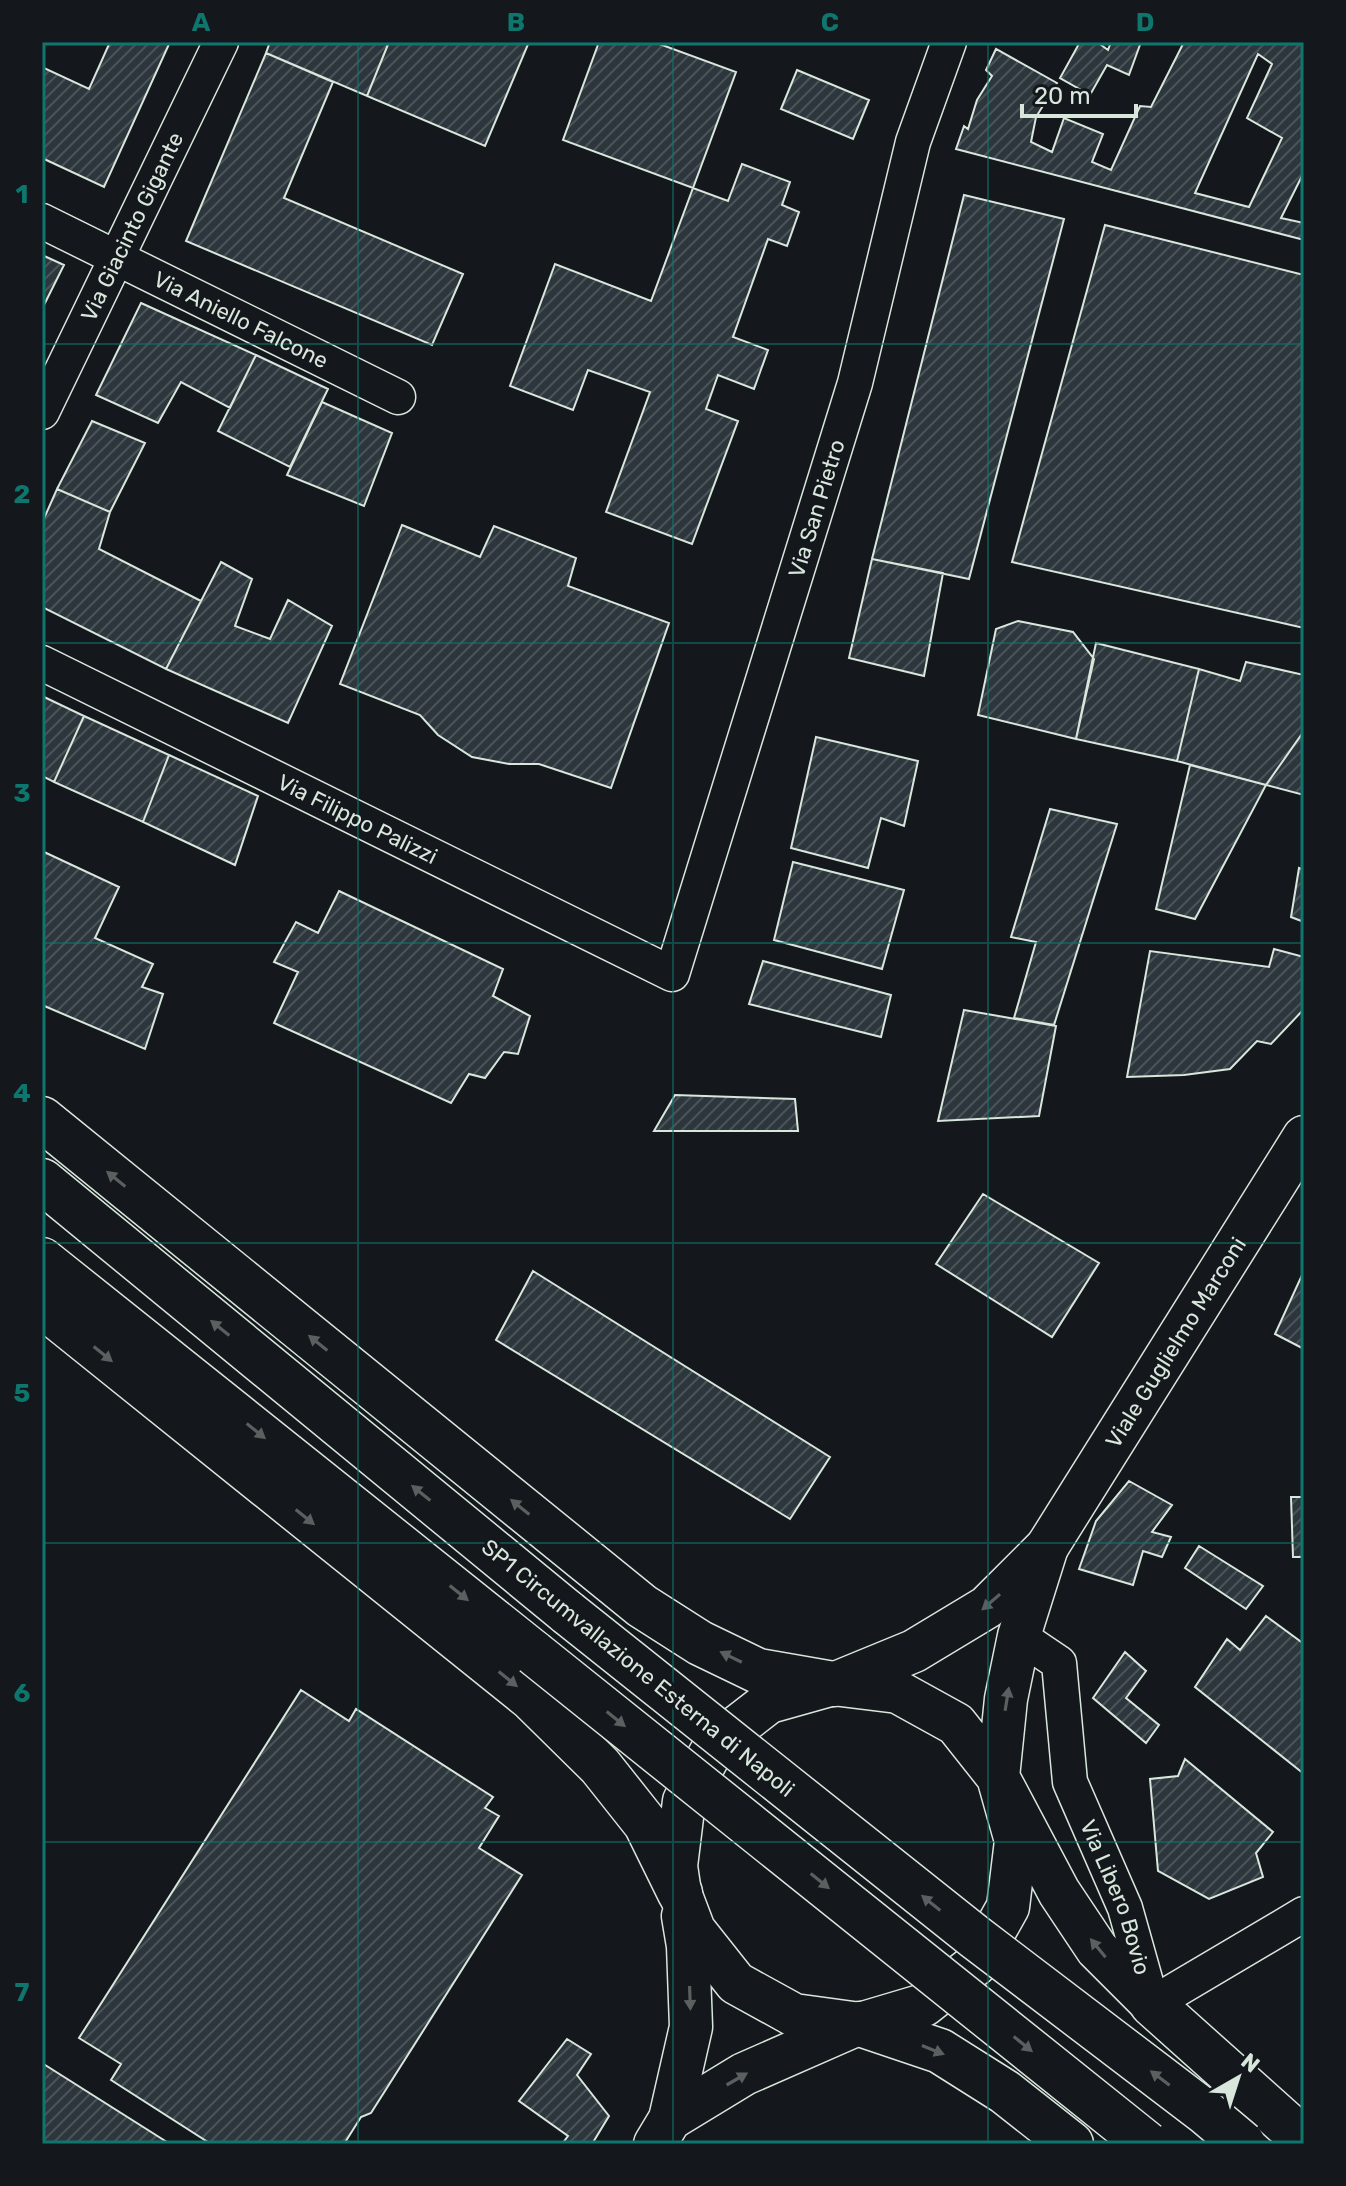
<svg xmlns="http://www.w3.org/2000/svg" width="1346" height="2186" viewBox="0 0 1346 2186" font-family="Rubik,sans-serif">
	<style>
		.building { fill: url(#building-hatch); stroke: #d8e6dc; stroke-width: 2; fill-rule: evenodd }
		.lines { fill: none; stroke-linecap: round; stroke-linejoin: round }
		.minor-casing { stroke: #d8e6dc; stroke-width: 37 }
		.tertiary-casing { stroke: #d8e6dc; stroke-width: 45 }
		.trunk-casing { stroke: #d8e6dc; stroke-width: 47 }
		.minor { stroke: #14181c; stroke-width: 34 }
		.tertiary { stroke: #14181c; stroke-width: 42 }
		.trunk { stroke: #14181c; stroke-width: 44 }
		.trunk-bridge-casing { stroke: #d8e6dc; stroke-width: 47; stroke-linecap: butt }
		.trunk-bridge { stroke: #14181c; stroke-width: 44 }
		.oneway { fill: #59605f }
		.grid { fill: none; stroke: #0f766e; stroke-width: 2; stroke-opacity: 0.55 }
		.labels { text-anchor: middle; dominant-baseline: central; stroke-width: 6; stroke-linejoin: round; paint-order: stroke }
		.street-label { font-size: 22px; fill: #d8e6dc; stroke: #14181c }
		.neatline { fill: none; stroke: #0f766e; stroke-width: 3 }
		.grid-label { font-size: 26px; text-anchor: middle; font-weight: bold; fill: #0f766e }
	</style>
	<defs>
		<pattern id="building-hatch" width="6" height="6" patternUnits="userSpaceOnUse" patternTransform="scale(2)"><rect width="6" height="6" fill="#2c363c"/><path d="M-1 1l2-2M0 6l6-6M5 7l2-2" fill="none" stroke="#4a5358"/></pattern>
	</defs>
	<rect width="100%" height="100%" fill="#14181c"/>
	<path class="building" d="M110,42H170L104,187L42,158V67L89,89Z
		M270,42H389L367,96L266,53Z
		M389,42H529L485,146L367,96Z
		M599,42H654L736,72L693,188L563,140Z
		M1080,42H1097L1108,50L1111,42H1141L1129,75L1107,65L1090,95L1060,78Z
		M1184,42H1304V172L1281,218L1304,223V240L956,149L964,126L968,129L977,100L992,76L986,70L996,49L1057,83L1036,117L1031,142L1052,152L1064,118L1103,134L1092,162L1111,170L1140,106L1151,107ZM1258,54L1272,64L1247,118L1282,138L1249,207L1195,193Z
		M266,53L333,82L284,198L463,274L432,345L186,241Z
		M797,70L869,100L853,139L781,109Z
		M742,164L790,182L782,205L799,212L787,246L768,239L733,337L768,350L754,389L718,375L706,409L738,421L692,544L606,512L650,392L588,370L573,410L510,386L555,264L651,301L693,188L728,201Z
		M964,195L1064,219L969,579L872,559Z
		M1105,225L1304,275V628L1012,562Z
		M42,255L64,265L42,309Z
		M141,303L256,355L230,408L181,382L158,423L96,395Z
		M256,355L328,389L290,467L218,431Z
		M322,402L392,433L364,506L287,475Z
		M92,421L145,443L110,512L57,489Z
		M57,489L110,512L99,549L201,601L166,669L42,607V523Z
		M402,525L480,557L494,526L576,558L568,586L669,623L611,788L539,764H509L472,757L438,735L420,715L340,684Z
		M872,559L943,573L924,676L849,658Z
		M221,562L252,579L235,626L270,639L288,600L332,626L288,723L166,669Z
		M1018,621L1073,632L1094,659L1076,739L978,715L996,629Z
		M1096,643L1199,669L1177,761L1076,739Z
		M1246,662L1304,675V731L1266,785L1177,761L1199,669L1240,681Z
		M42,696L84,716L54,782L42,776Z
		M84,716L169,755L143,822L54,782Z
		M1304,731V795L1266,785Z
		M816,737L918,761L904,826L881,818L868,868L791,848Z
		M169,755L258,796L235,865L143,822Z
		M1190,765L1266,785L1195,919L1156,909Z
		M1050,809L1117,824L1054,1025L1014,1018L1036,942L1011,937Z
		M42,851L119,887L95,938L153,964L142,987L163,994L145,1049L42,1005Z
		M793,862L904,890L882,969L774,940Z
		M1299,868L1304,870V922L1291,917Z
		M339,891L503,969L493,996L530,1016L518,1054L504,1052L485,1078L469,1074L451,1103L274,1023L298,972L274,962L296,922L318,933Z
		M1274,949L1304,957V1009L1271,1044L1257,1041L1230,1069L1184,1075L1127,1077L1150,951L1269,967Z
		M763,961L891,995L881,1037L749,1004Z
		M964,1010L1056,1026L1039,1116L938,1121Z
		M675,1095L795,1099L798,1131H654Z
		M983,1194L1099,1263L1052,1337L936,1264Z
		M533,1271L830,1457L790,1519L496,1340Z
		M1302,1275L1304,1276V1349L1275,1334Z
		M1129,1481L1172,1505L1152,1532L1171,1537L1162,1557L1143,1551L1133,1585L1079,1569L1096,1521Z
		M1291,1497H1304V1557H1293Z
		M1199,1546L1263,1586L1246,1609L1185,1568Z
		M1266,1616L1304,1644V1774L1195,1687L1227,1639L1240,1650Z
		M1125,1652L1146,1671L1126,1698L1159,1725L1146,1743L1093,1698Z
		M301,1690L349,1721L356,1709L493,1797L485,1808L499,1816L479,1848L522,1875L371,2113L361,2117L344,2144H211L111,2080L121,2064L79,2038Z
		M1185,1759L1273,1832L1256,1853L1263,1877L1209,1899L1158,1871L1150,1779L1178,1776Z
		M567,2039L591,2054L577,2075L609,2116L592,2144H562L568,2136L519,2101Z
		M42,2063L170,2144H42Z"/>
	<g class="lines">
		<g class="minor-casing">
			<g id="minor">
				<path id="s1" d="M42,221L398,397"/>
				<path id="s2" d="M42,412L221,42"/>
				<path id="s3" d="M42,663L672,974L855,383L913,142L949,42"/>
				<path id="s4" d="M1019,1636L1059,1663L1070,1782L1125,1908L1152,2004L1304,1914"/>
			</g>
		</g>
		<g class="tertiary-casing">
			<g id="tertiary">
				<path d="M1047,1547L1019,1636L1006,1699L998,1777L1016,1841L1008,1907L976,1964L924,2005L860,2024L794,2015L736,1983L694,1930L680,1893L676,1866L684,1801L716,1743L769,1702L833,1684L898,1692L956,1724L998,1777L1059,1892L1097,1949L1152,2004"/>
				<path id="s5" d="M836,1683L914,1651L987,1607L1047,1547L1304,1137"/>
				<path d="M670,2119L744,2074L858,2024"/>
				<path d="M655,2144L670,2119L691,2027L688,1946L683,1916"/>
			</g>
		</g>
		<g class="trunk-casing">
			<path id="trunk" d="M42,1119L642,1606L700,1643L758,1671L833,1684
				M42,1181L568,1613
				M42,1260L534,1653
				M42,1305L531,1698L600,1766L646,1824L680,1893
				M1152,2004L1304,2140
				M860,2024L940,2051L1005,2092L1071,2144"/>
		</g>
		<use href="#minor" class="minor"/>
		<use href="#tertiary" class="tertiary"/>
		<use href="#trunk" class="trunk"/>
		<g class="trunk-bridge-casing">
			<path id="trunk-bridge" d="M568,1613L975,1937L1205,2112L1243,2144
				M534,1653L1147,2144"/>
		</g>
		<use href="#trunk-bridge" class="trunk-bridge"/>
	</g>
	<defs><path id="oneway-solid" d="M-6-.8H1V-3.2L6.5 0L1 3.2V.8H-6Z" transform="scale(2)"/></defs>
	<g class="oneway">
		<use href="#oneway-solid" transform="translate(116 1179) rotate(-141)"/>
		<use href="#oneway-solid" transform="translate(220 1328) rotate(-141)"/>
		<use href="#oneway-solid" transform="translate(318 1343) rotate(-141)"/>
		<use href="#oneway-solid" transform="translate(103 1354) rotate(39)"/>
		<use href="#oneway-solid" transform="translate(256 1431) rotate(39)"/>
		<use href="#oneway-solid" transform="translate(421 1493) rotate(-141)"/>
		<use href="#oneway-solid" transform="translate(520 1507) rotate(-141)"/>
		<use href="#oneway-solid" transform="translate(305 1517) rotate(39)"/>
		<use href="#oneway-solid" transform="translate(459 1593) rotate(39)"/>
		<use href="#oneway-solid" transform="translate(991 1602) rotate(139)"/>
		<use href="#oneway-solid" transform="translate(731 1657) rotate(-154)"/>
		<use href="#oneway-solid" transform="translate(508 1679) rotate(39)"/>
		<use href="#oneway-solid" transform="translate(1007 1699) rotate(-81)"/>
		<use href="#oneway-solid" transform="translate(616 1719) rotate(39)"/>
		<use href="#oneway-solid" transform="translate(820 1881) rotate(39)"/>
		<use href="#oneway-solid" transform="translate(931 1903) rotate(-141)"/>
		<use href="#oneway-solid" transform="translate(1098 1948) rotate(-129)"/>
		<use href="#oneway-solid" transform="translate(690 1998) rotate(88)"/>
		<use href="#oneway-solid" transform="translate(1023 2044) rotate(39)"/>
		<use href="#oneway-solid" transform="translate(933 2050) rotate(22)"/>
		<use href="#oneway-solid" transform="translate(1160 2078) rotate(-143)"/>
		<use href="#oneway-solid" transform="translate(737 2079) rotate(-30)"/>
	</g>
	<path class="grid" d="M358,42V2144M673,42V2144M988,42V2144M42,344H1304M42,643H1304M42,943H1304M42,1243H1304M42,1543H1304M42,1842H1304"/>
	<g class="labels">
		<g class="street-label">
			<text stroke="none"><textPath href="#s2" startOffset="206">Via Giacinto Gigante</textPath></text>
			<text stroke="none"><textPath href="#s1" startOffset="222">Via Aniello Falcone</textPath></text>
			<text stroke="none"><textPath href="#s3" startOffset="1190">Via San Pietro</textPath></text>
			<text stroke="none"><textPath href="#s3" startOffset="352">Via Filippo Palizzi</textPath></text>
			<text stroke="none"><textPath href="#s5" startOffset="496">Viale Guglielmo Marconi</textPath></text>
			<text transform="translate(638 1668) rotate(39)">SP1 Circumvallazione Esterna di Napoli</text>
			<text stroke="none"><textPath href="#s4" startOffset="292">Via Libero Bovio</textPath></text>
		</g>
	</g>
	<rect width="1346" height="2186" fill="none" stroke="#14181c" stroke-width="88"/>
	<g transform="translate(1238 2078) rotate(39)" stroke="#14181c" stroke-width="6" paint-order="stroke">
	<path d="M0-6L14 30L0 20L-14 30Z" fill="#d8e6dc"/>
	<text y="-12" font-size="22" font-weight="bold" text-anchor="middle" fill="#d8e6dc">N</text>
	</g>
	<path d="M1022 104v12h114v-12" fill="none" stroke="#d8e6dc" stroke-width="4"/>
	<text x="1034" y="104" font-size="24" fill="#d8e6dc" stroke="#14181c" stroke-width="6" paint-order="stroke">20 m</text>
	<rect x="44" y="44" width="1258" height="2098" class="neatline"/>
	<g class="grid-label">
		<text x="201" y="31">A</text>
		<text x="516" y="31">B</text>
		<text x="830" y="31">C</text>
		<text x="1145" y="31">D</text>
		<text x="22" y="203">1</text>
		<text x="22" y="503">2</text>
		<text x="22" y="802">3</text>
		<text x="22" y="1102">4</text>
		<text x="22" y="1402">5</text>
		<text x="22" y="1702">6</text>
		<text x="22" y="2001">7</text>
	</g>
</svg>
